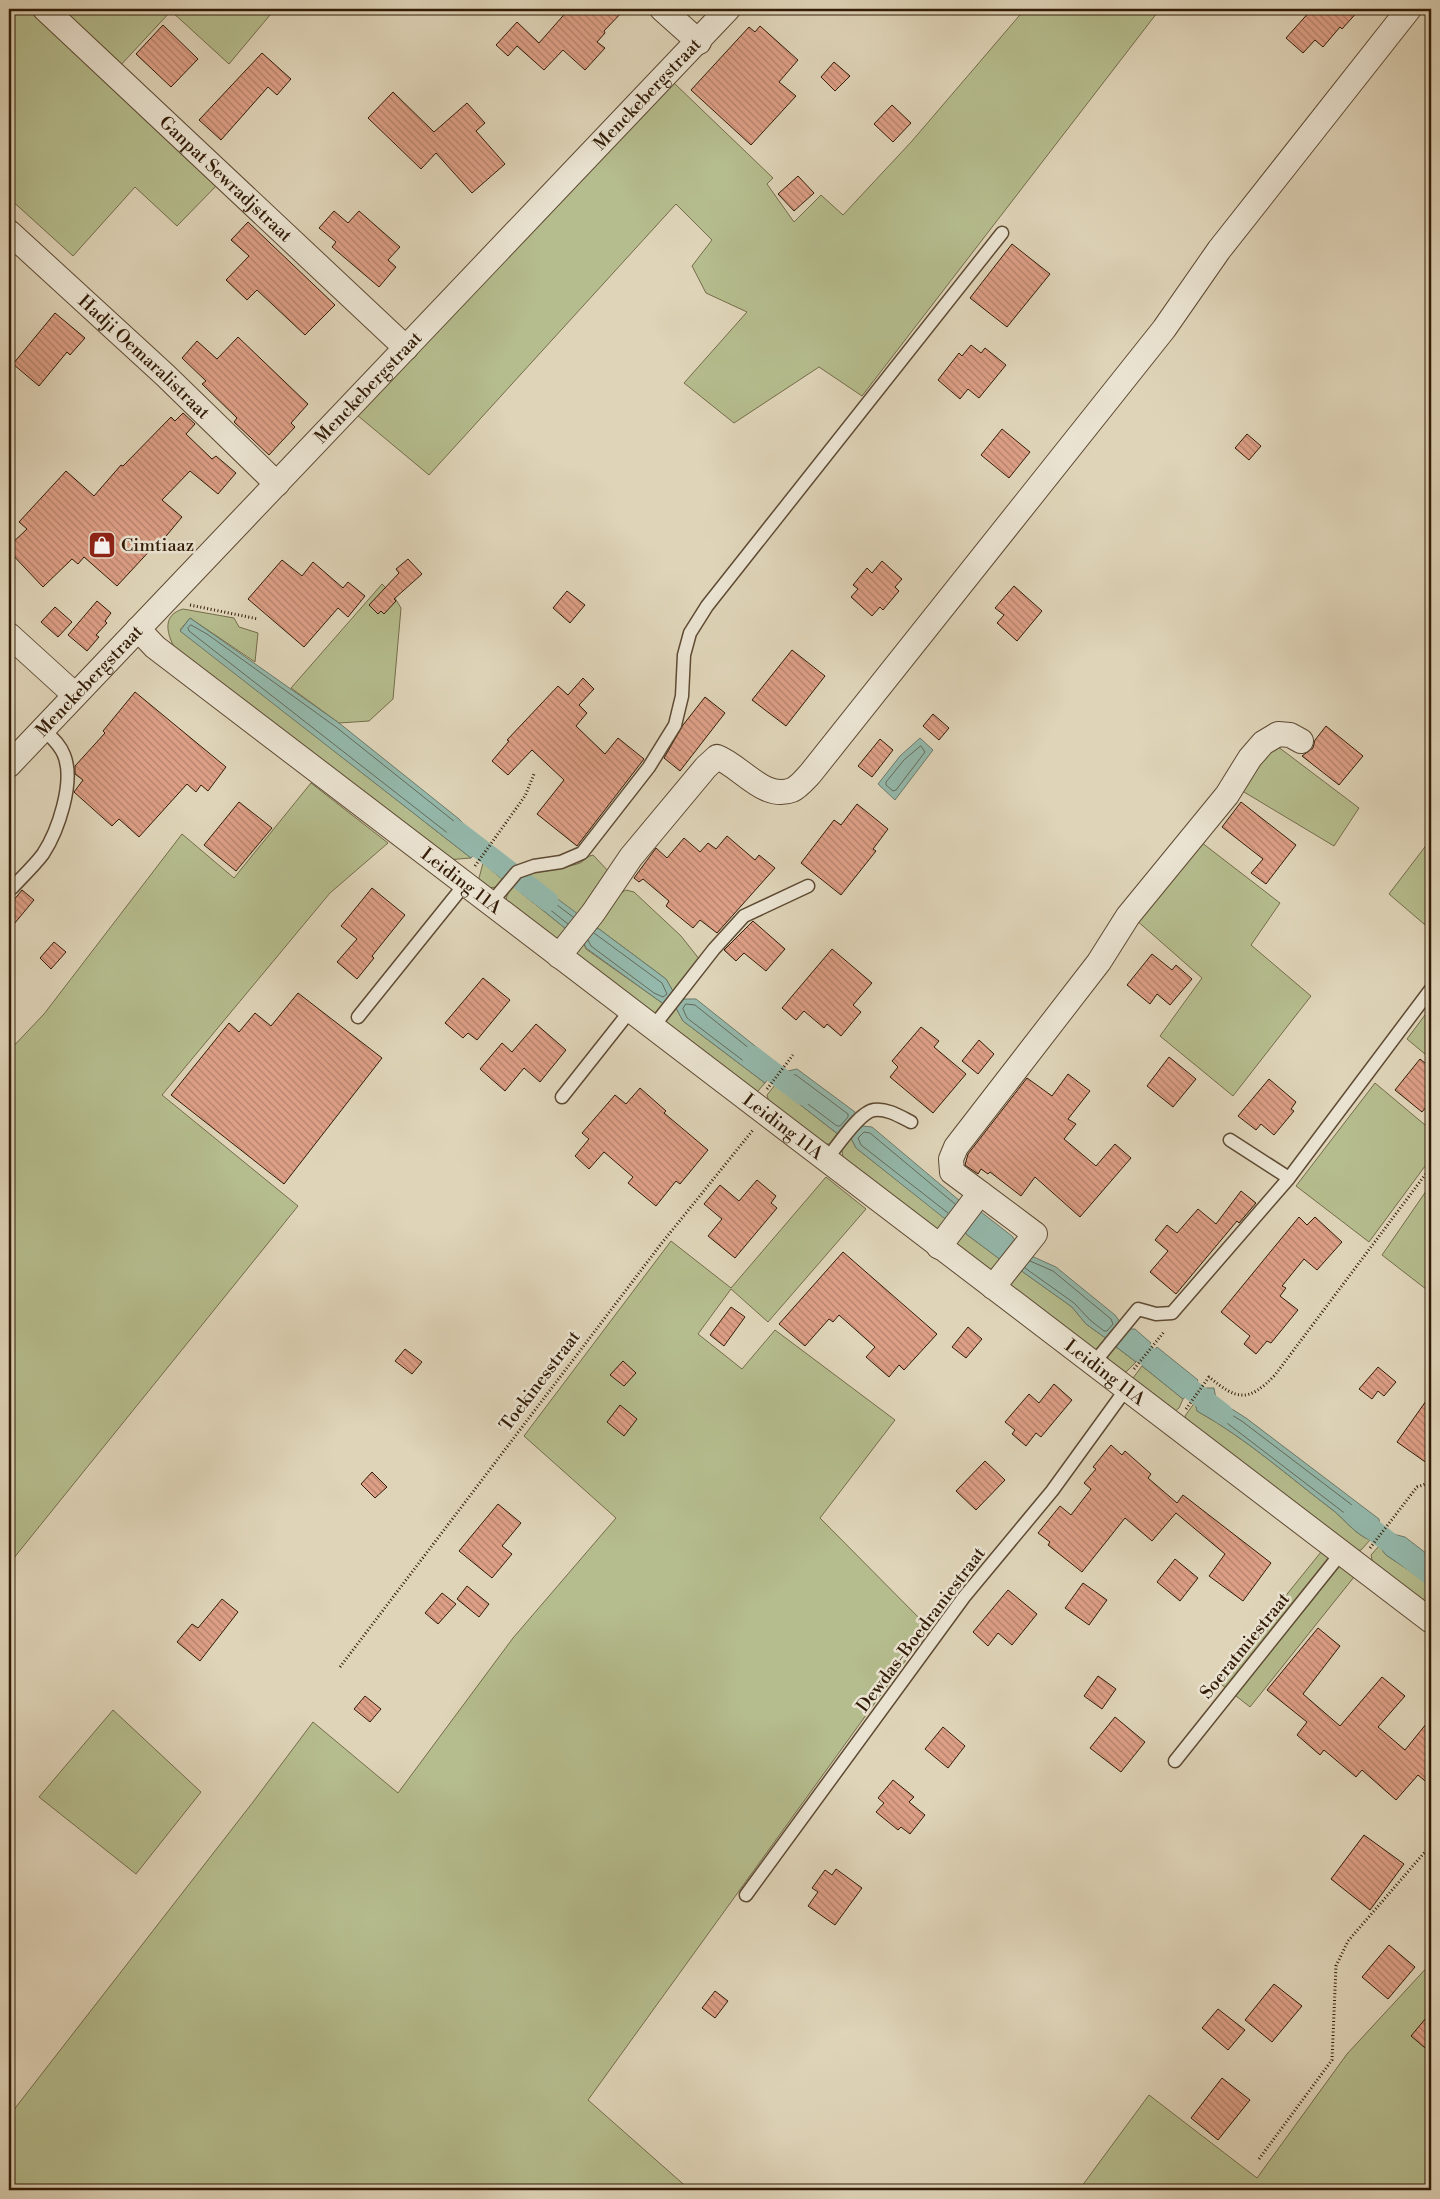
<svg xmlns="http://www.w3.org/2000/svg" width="1440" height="2199" viewBox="0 0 1440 2199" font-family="'Libre Bodoni',serif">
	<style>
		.grass { fill: #b5bc8d; stroke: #746c4a }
		.water { fill: #94b8ab; stroke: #6d7a69 }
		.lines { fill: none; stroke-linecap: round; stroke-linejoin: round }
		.shore { stroke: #646a59; stroke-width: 1 }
		.canal { stroke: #94b8ab; stroke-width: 21 }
		.building { fill: url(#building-back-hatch); stroke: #331c07 }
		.lane-casing { stroke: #5e4a33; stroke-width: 15 }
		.street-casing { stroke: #5e4a33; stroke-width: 26 }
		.path { stroke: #331c07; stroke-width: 3; stroke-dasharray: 1 2.5; stroke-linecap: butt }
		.lane { stroke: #eae3d1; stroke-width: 12 }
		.street { stroke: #eae3d1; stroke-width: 24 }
		.labels { text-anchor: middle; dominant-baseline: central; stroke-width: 5; stroke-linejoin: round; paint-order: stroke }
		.street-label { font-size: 18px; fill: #331c07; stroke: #eae3d1 }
		.poi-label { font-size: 18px; fill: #331c07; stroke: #eae3d1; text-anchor: start }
	</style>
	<defs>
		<pattern id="building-back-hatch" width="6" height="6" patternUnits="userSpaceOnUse" patternTransform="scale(1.25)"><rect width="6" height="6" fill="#dd9f86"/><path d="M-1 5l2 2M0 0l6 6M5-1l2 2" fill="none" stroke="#b4816c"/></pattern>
	</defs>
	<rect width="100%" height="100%" fill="#dfd4b8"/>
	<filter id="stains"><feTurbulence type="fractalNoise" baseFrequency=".004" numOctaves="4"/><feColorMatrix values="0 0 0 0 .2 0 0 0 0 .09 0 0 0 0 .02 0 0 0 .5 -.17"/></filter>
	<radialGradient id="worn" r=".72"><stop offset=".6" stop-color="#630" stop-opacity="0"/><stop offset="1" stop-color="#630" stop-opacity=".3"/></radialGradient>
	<path class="grass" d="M9,9H34L220,182L177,226L135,187L73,256L9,198Z
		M76,9H275L229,64L171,11L118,68L66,20Z
		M1025,9H1160L862,396L819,367L734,423L684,383L747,312L706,293L692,266L712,240L676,204L429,475L357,415L674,83L773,178L767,184L794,222L821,195L843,215L912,141Z
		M382,584L393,595L401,608L393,699L369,721L339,723L291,688Z
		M183,609L234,618L239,627L258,633L255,662L190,618L180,630L471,858L446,860L174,647C166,631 163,615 183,609Z
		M1277,746L1359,808L1334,846L1239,789L1266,748Z
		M311,783L388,843L330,893L162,1095L298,1206L9,1564V1051L44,1014L182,834L234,878Z
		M1197,839L1280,903L1251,945L1311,996L1233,1096L1160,1036L1202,978L1135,919Z
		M1431,839V930L1389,894Z
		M593,855L611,874L583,918L519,891L571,933L561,944L506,903C508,867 541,875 564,867C569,866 575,865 580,863C585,860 587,856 593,855Z
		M483,863L502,879L497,887L487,888L478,882Z
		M626,890L634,892L681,936L700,960L674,993L666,979L599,929L591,926L616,896Z
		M581,937L586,949L665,1005L658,1016L652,1014L577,956L576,945Z
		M1431,1007V1059L1407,1039Z
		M676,1008L683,1021L765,1083L757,1092L667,1024L666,1018Z
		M1375,1083L1431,1130V1158L1369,1242L1296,1186Z
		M775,1085L839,1135L831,1144H823L769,1102L767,1095Z
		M851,1138L856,1148L944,1217L953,1220L942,1232L933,1229L843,1158L842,1150Z
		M826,1177L866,1209L768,1322L731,1289L698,1334L742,1369L775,1330L895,1420L820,1518L929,1628L588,2100L690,2190H9V2116L253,1802L313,1722L398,1793L513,1638L616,1518L524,1436L671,1241L731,1288Z
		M1431,1184V1293L1382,1255Z
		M964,1224L966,1234L1005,1263L994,1274L960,1250L956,1242Z
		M1016,1267L1072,1307L1086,1324L1107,1339L1096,1351L1010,1287L1007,1280Z
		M1115,1346L1136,1362L1126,1372L1119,1370L1108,1361V1354Z
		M1142,1366L1183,1399L1179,1408L1174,1412L1130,1382Z
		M1195,1402L1197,1411C1246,1438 1289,1477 1334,1511C1345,1520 1356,1535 1370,1540L1361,1550L1356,1551L1187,1422L1185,1416Z
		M1379,1546L1386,1555L1431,1585V1609L1373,1564L1371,1555Z
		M1321,1552L1354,1577L1250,1707L1217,1681Z
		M113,1710L201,1792L136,1874L39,1797Z
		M1431,1963V2190H1079L1149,2095L1257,2178L1347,2054Z"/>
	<path class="water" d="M190,618L339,723L459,819L483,844L471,858L180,631Z
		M920,738L933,750L895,800L878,784L900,756Z
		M530,878L583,918L571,933L519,891Z
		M591,926L599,929L666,979L674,993L665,1005L586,948L581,937Z
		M684,999H696L779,1065L765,1083L683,1021L676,1008Z
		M797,1069L855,1112L854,1118L839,1135L775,1085L788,1071Z
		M862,1126L872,1127L960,1201L953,1220L944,1218L856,1148L851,1138Z
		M981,1212L1012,1236L1019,1246L1005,1263L966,1234L964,1224L972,1213Z
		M1027,1254L1056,1267L1115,1315L1121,1323L1107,1339L1086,1324L1072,1307L1016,1267Z
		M1130,1329H1135L1151,1343L1136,1362L1115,1346Z
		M1157,1347L1198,1380L1189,1394L1183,1399L1142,1366Z
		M1206,1388H1214L1216,1399L1246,1418L1379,1519L1380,1527L1370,1540C1356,1535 1345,1520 1334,1511C1289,1477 1246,1438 1197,1411L1195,1402Z
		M1389,1533L1405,1537L1431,1557V1585L1386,1555L1379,1546Z"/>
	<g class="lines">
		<path class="shore" d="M191,625L207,634L336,727L455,822L475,843V846L471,849H468L189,631L188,628Z
			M921,746L925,752L896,790L893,791L886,785V782L904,760Z
			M568,924L528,892L527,888L532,886L573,917
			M588,940L591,946L654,993L663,997L667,994L662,983L594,933
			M686,1004L695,1005L770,1065L771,1068L765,1075H762L687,1018L683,1009Z
			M791,1075H796L848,1114V1117L840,1126H837L784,1086V1083Z
			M948,1213L861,1145L858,1138L864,1132L870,1133L955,1204
			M1025,1268L1074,1303L1090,1320L1104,1331H1107L1113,1324L1111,1319L1053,1271L1030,1261
			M1125 1344a8 8 0 1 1 16 0a8 8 0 1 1-16 0Z
			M1157,1356H1160L1190,1380L1185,1391H1181L1151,1366L1150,1363Z
			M1206,1396H1209L1213,1403L1243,1422L1373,1521L1374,1526L1369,1533H1366L1347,1515L1223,1420L1202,1408L1201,1404Z
			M1431,1561L1426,1560L1403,1542L1391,1539L1386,1545L1390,1551L1431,1579"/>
		<path class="canal" d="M457,831L548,901
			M752,1056L803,1095
			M1120,1335L1223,1414
			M1354,1515L1431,1575"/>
	</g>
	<path class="building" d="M569,9H625L604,31L605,33L597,42L605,48L585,70L563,50L544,70L517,46L508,56L496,45L517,22L539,43Z
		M1312,9H1360L1342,29L1340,27L1323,47L1315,40L1303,53L1286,38Z
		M163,25L198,59L171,87L136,54Z
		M760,26L798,60L779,82L796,96L751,145L691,90L749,27L755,32Z
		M262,53L291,79L277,95L268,87L221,140L199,120Z
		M834,62L850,76L835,91L821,77Z
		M393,92L434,132L467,103L485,123L476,131L505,164L472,193L436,153L421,169L368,118Z
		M892,105L911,123L893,142L874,124Z
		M798,176L814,193L794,211L778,194Z
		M334,211L348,223L359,211L400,247L388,260L396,267L379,287L332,247L336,242L319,228Z
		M248,222L335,305L305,335L257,290L247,300L226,280L249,256L231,240Z
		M1012,244L1050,274L1007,327L970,298Z
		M55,313L85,338L70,355L67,352L39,386L13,364Z
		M238,337L308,404L291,423L295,427L269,455L234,422L237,418L202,384L206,381L182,358L197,341L217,359Z
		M971,345L981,353L985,348L1006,365L979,398L968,389L960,399L938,380L959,353L962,356Z
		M183,413L195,424L186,434L212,459L216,456L236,473L218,494L190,471L162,500L182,517L157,547L155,545L117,586L84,557L78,564L72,559L43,587L9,551V546L27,529L19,522L66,471L94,496L121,465L123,466L171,417L175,421Z
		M1002,429L1030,452L1009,478L981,455Z
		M1247,434L1261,446L1249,460L1235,448Z
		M408,559L422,574L394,599L396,601L384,614L381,611L378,614L369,605L399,573L396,569Z
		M282,560L302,576L313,562L343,588L348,582L365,596L348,617L338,608L304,647L248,599Z
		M882,561L902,579L895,587L899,591L883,610L880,607L872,616L851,597L858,589L853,585L867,568L872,573Z
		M1014,586L1042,611L1017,641L997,623L1004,615L995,608Z
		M567,591L585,605L570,623L553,608Z
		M97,601L111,613L105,621L107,623L96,635L99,637L87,651L68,635Z
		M55,607L72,622L58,637L41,622Z
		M792,650L825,676L786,726L752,700Z
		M583,678L594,689L579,705L587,713L576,726L605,754L618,738L644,759L577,846L537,814L564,780L532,750L508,775L492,761L509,741L507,740L558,686L568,695Z
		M135,692L226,767L208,791L201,785L196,792L187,784L139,837L119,819L112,826L74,792L83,780L75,774V766L105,733L103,731Z
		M705,697L725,713L680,771L664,758L683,725Z
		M933,714L949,728L939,740L923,726Z
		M1326,726L1363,756L1339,785L1302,756L1313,748L1315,740Z
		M880,739L893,750L872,777L858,766Z
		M239,802L272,828L236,871L204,845Z
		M1241,802L1296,845L1266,884L1251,873L1263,859L1222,827Z
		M857,804L888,829L873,849L876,851L841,895L801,863L834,820L841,825Z
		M727,836L755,860L759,855L775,868L717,933L700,920L693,928L666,906L669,901L643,879L639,882L634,878L656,848L667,858L684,838L700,852L708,843L716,849Z
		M372,888L405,915L372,956L374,958L357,979L337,962L357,939L341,926Z
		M22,890L34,900L9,930V906Z
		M753,921L785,949L766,971L744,953L736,961L724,950Z
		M54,942L66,952L51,969L40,958Z
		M832,949L872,983L853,1005L861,1012L841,1036L827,1024L824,1028L804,1011L796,1020L782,1008Z
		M1152,954L1172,970L1176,965L1192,979L1170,1005L1157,994L1150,1004L1127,985Z
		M483,978L510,1000L477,1040L468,1033L463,1038L445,1023Z
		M298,993L382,1058L284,1184L171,1095L229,1023L239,1032L255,1013L271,1026Z
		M536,1024L566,1050L540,1082L524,1068L505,1091L480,1069L502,1043L512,1052Z
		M921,1027L939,1041L934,1047L966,1074L933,1113L890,1077L898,1067L892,1061Z
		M979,1040L994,1054L978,1074L962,1061Z
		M1169,1057L1196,1079L1173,1107L1147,1086Z
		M1420,1059L1431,1068V1101L1422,1112L1395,1090Z
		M1068,1074L1090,1091L1068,1119L1076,1124L1064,1139L1096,1166L1115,1144L1131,1158L1080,1217L1035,1177L1021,1196L990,1172L988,1174L981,1169L978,1174L965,1165L968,1154L1027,1078L1052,1096Z
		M1269,1079L1296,1102L1291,1109L1294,1111L1274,1135L1261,1124L1256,1130L1238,1116Z
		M640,1088L666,1111L664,1113L708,1150L680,1184L676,1181L656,1206L628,1183L633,1177L604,1152L589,1169L575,1156L589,1139L582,1133L615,1095L626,1104Z
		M757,1180L776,1196L771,1203L777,1208L735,1258L708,1236L722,1219L704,1204L720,1185L739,1201Z
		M1241,1191L1256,1203L1239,1223L1237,1221L1176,1294L1150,1272L1168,1251L1155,1240L1167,1225L1177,1233L1198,1209L1216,1224Z
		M1299,1217L1307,1225L1315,1217L1342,1242L1317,1270L1304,1259L1282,1286L1286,1288L1280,1296L1298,1310L1271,1343L1267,1341L1256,1354L1244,1344L1250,1336L1221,1312Z
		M843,1252L937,1334L904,1370L899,1365L889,1377L866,1357L875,1347L839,1315L833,1322L829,1319L805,1346L779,1324Z
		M731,1307L745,1317L724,1346L710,1335Z
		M968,1327L982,1339L966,1358L952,1347Z
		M405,1349L422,1362L412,1374L395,1361Z
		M623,1361L636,1373L624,1386L610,1375Z
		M1378,1367L1396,1382L1384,1396L1378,1391L1372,1399L1359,1389Z
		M1054,1384L1072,1400L1041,1437L1036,1433L1026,1446L1012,1434L1015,1430L1005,1422L1029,1394L1039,1403Z
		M1431,1394V1466L1397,1442Z
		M620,1405L637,1419L624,1436L607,1422Z
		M1111,1445L1122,1455L1125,1451L1151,1474L1148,1478L1177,1503L1183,1495L1271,1563L1243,1601L1209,1576L1225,1554L1176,1513L1152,1541L1125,1518L1082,1572L1048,1545L1050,1542L1038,1533L1060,1506L1071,1515L1091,1489L1084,1483L1096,1469L1093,1467Z
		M985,1461L1005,1480L976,1510L956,1491Z
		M372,1472L387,1487L375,1498L361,1484Z
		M498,1504L521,1523L502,1546L512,1554L492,1578L459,1551Z
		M1175,1559L1198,1578L1180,1601L1157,1582Z
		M1083,1583L1107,1600L1089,1625L1065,1608Z
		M467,1586L489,1604L479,1617L457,1599Z
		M1008,1590L1037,1614L1012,1645L998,1633L988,1646L973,1632Z
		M442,1593L456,1604L438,1624L425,1613Z
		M222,1599L238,1612L200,1661L177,1642L192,1624L198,1628Z
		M1318,1628L1340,1646L1303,1694L1340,1726L1382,1677L1405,1696L1378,1727L1405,1750L1431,1718V1786L1418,1775L1396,1800L1362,1770L1356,1777L1324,1750L1320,1755L1297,1735L1307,1722L1267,1690Z
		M1098,1676L1116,1689L1102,1709L1084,1696Z
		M365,1696L381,1709L370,1722L354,1709Z
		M1115,1717L1145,1742L1121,1772L1090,1748Z
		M943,1727L965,1746L948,1768L925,1749Z
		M893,1780L914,1797L909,1802L925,1815L910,1834L901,1827L898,1830L876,1812L884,1803L878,1798Z
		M1364,1835L1404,1864L1370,1910L1331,1879Z
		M836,1869L862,1888L835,1925L808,1906L818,1892L812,1888L825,1870L832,1875Z
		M1389,1945L1415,1967L1388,1999L1362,1977Z
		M1274,1984L1302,2006L1272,2042L1245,2020Z
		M715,1991L728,2001L715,2018L702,2008Z
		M1218,2009L1245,2030L1228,2050L1202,2028Z
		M1431,2012V2053L1411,2036Z
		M1222,2078L1250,2100L1218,2140L1191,2118Z"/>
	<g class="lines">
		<g class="lane-casing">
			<path id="lane" d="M12,888C22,877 34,866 43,854C58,831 75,782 64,755C60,744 51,737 43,729
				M490,904L517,872L534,866L561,862L582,853L649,767L675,725L682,696L684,655L690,633L707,606L1002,233
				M358,1017L465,884
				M653,1027L714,949L744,916L808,886
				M562,1097L630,1011
				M1230,1140L1289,1178
				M826,1160C836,1148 859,1112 874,1110C887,1108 901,1117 911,1122
				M1093,1364L1138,1309L1156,1314L1172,1313L1289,1178L1431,989
				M1175,1761L1342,1552
				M746,1895L964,1597L1052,1491L1126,1389"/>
		</g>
		<g class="street-casing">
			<g id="street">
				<path id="s1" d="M45,9L406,348"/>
				<path d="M662,9L699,42"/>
				<path id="s2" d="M9,232L165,375L277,484"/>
				<path id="s3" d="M138,629L155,647L1431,1621"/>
				<path d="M9,635L75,695"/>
				<path id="s4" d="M9,765L728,9"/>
				<path d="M559,956L593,913L631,857L706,767L717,757C741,766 764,801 792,790C799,787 805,779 810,774L1164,329L1219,250L1409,9"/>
				<path d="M939,1247L980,1193"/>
				<path d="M993,1287L1035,1234L952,1172L951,1159L956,1147L1099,962L1128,916L1227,795L1250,758L1263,743L1278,734L1290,735L1301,741"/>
			</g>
		</g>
		<path class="path" d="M190,605L258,619
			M475,866L525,796L534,774
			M767,1089L793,1055
			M1134,1369L1164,1332
			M1186,1409L1209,1377C1237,1400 1248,1403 1275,1375L1431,1167
			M1370,1548L1417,1487L1431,1482
			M340,1667L661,1244L753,1130
			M1259,2159L1332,2060L1336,1966L1348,1941L1431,1845"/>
		<use href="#lane" class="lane"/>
		<use href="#street" class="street"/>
	</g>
	<defs>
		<g id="shop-square" transform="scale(1.4375)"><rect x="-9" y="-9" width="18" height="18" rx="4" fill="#8f2418" stroke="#eae3d1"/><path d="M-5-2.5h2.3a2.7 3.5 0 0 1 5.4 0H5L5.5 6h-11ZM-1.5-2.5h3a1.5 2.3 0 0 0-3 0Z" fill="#fff"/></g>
	</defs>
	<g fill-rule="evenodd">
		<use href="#shop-square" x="102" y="545"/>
	</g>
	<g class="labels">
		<g class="street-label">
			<text stroke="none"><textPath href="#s4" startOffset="926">Menckebergstraat</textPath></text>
			<text stroke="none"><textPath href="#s1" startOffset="248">Ganpat Sewradjstraat</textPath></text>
			<text stroke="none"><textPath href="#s2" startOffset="184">Hadji Oemaralistraat</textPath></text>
			<text stroke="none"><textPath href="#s4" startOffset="521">Menckebergstraat</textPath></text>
			<text stroke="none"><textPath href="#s4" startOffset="116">Menckebergstraat</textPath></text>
			<text stroke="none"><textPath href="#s3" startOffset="410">Leiding 11A</textPath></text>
			<text stroke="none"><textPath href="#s3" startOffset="815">Leiding 11A</textPath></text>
			<text stroke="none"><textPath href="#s3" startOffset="1220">Leiding 11A</textPath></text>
			<text transform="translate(540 1381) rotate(-53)">Toekinesstraat</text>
			<text transform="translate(921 1630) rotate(-53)">Dewdas-Boedraniestraat</text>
			<text transform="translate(1245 1646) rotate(-51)">Soeratmiestraat</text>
		</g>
		<g class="poi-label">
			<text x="121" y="545">Cimtiaaz</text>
		</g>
	</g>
	<rect width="1440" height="2199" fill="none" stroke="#dfd4b8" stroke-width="30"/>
	<rect x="10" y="10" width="1420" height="2179" fill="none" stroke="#331c07" stroke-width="2.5"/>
	<rect x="15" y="15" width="1410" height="2169" fill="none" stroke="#331c07"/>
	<rect width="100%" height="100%" filter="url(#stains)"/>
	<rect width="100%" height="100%" fill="url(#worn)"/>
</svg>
